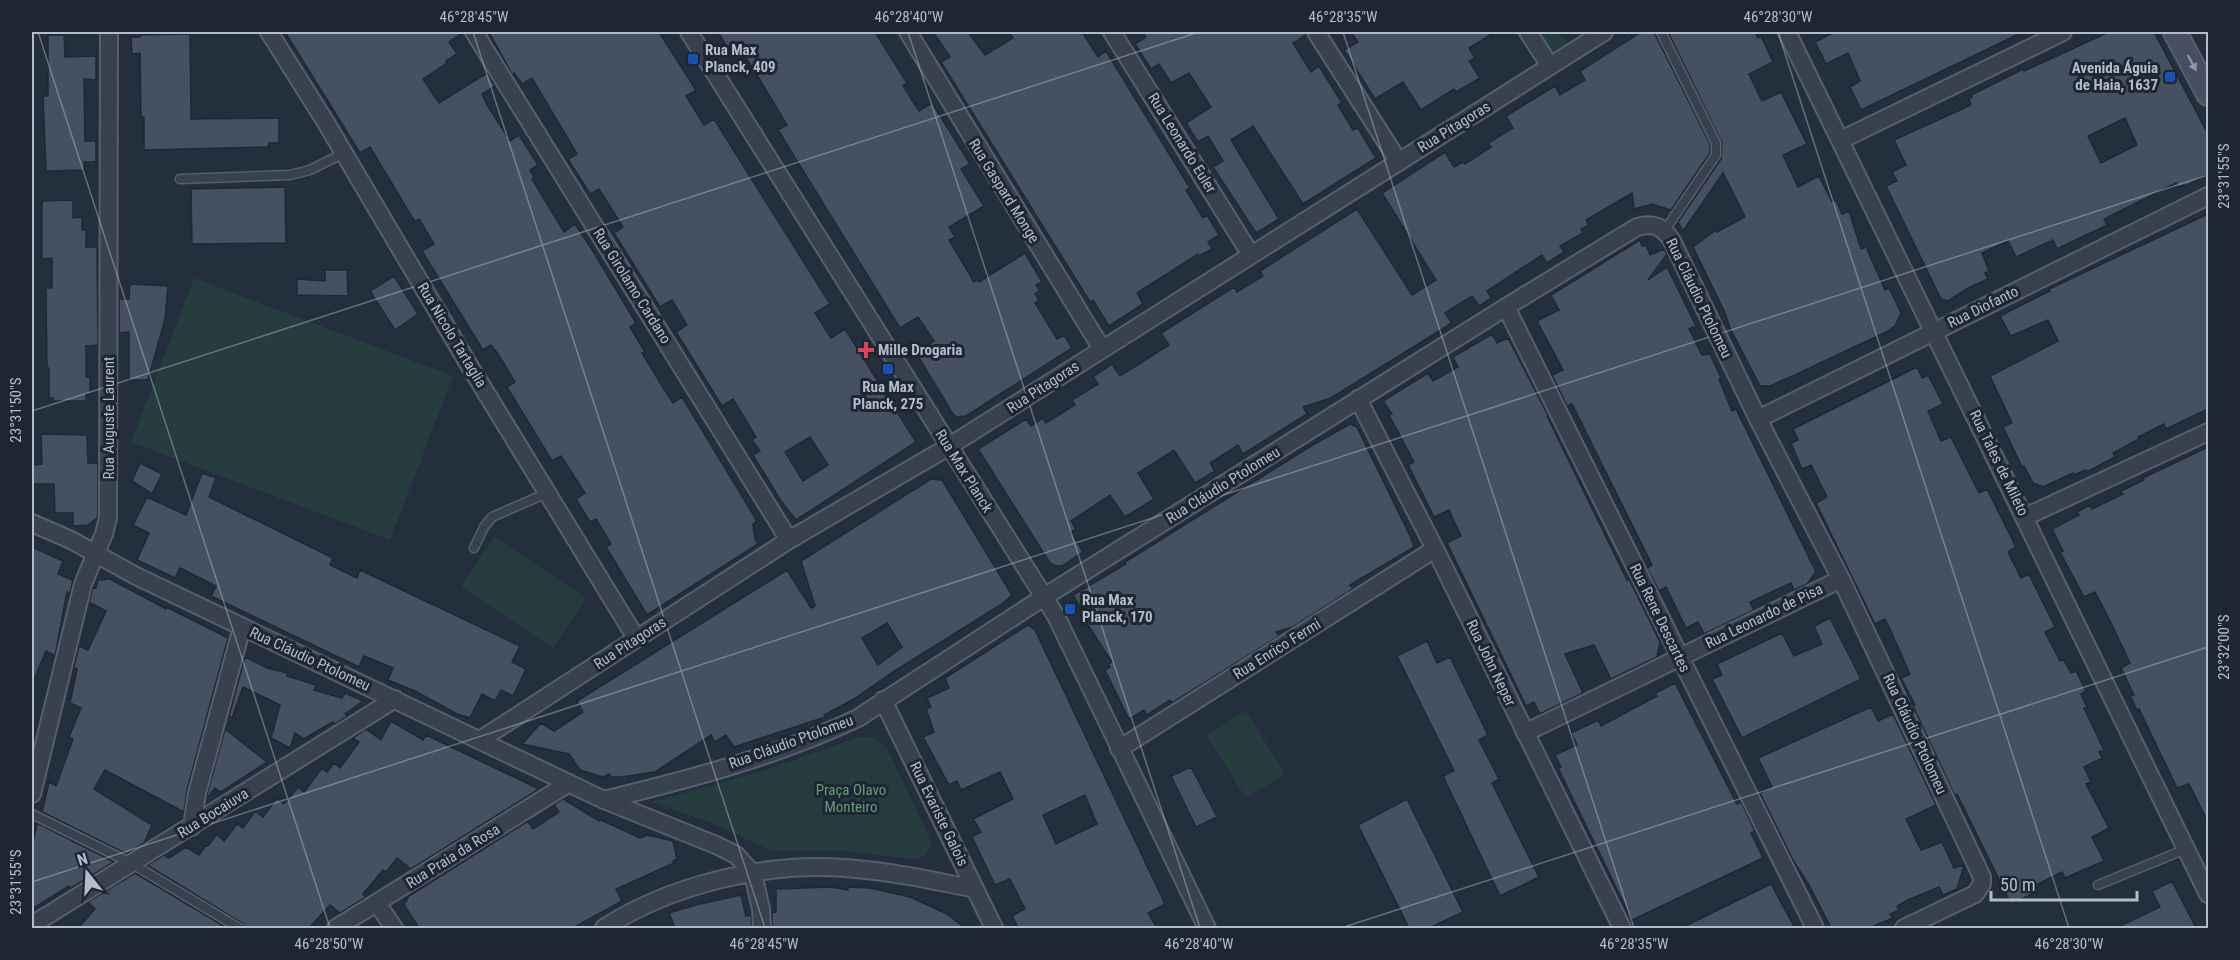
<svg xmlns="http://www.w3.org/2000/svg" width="2240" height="960" viewBox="0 0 2240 960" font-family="'Roboto Condensed',sans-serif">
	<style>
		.green { fill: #263c3f }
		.building { fill: #455162; stroke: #1f2835; stroke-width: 1.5; fill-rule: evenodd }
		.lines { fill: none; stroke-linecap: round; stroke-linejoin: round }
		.lane-casing { stroke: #565f6c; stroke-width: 11 }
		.street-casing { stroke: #565f6c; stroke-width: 20 }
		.secondary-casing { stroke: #565f6c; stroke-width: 26 }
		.lane { stroke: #38414e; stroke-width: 8 }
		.street { stroke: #38414e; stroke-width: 16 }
		.secondary { stroke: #465061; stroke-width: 22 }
		.oneway { fill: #8e96a5 }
		.ticks { fill: none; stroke: #b4bcc9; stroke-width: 1.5; stroke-opacity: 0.45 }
		.transit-dot { fill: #1a4fb4; stroke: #1d2633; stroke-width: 2 }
		.health-dot { fill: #e0444e; stroke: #1d2633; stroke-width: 2 }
		.labels { text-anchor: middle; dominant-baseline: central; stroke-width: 6; stroke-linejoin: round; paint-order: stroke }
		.poi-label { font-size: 15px; font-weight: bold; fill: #b4bcc9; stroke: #1d2633; text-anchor: start }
		.street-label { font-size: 15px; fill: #b4bcc9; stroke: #1d2633 }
		.park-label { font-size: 15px; fill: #6b9a76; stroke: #1d2633 }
		.neatline { fill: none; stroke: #b4bcc9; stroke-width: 2 }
		.ticks-label { font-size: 15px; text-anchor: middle; fill: #b4bcc9 }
	</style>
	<rect width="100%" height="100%" fill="#242f3e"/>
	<path class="green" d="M1528,32H1560L1573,51L1550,66Z
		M194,278L453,376L390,540L131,442Z
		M494,537L586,598L553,648L461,587Z
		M1246,711L1285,774L1246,798L1206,735Z
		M859,737H875L888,751L929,836L931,846L924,856L914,859L843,851L770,850L709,822L652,802L760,772Z"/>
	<path class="building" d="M285,32H464L449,42L457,54L446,61L447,63L423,79L439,103L487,73L495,86L482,94L487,105L510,141L519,135L538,165L530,170L534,178L532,179L564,232L575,224L591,248L636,323L630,327L645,352L642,353L662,386L673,403L682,397L757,521L753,524L755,539L758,544L647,615L606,547L611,544L596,519L590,522L576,499L585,493L561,456L552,461L507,387L515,382L498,354L491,345L483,350L422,251L434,244L419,219L415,222L370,147L360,153Z
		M489,32H659L696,90L686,96L704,125L714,119L830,304L815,313L831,338L845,329L916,442L796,520L781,501L753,455L760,451L752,440L756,437L733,399L722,406L676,332L687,325L672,300L660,307L614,233L623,227L599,189L590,194L568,159L577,154L532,78L522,84L514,73L512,74ZM810,437L828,465L803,481L785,452Z
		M718,32H875L907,83L903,86L919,111L932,103L970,164L961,169L984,206L949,227L955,237L949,240L974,282L977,280L979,282L1025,253L1042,282L1036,285L1040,291L1035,294L1039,300L1035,303L1057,339L1064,335L1072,348L966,416L957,417L953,414L916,353L934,341L918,317L900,328L778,130L787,125L757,75L741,50L732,55Z
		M933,32H968L985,55L1013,38L1009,32H1082L1098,57L1106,51L1190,188L1186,190L1203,218L1207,215L1219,235L1208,242L1212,249L1199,256L1198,254L1137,293L1143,304L1109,326L1093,300L1090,302L941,62L950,57Z
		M1142,32H1306V35L1293,43L1311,72L1319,66L1342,103L1338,105L1353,130L1358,128L1376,158L1303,204L1253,126L1231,140L1279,219L1256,233L1213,167L1223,161L1208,136L1198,142L1186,123L1211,107L1189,73L1171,83L1159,64L1151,69L1135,44L1146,37Z
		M1351,32H1495L1469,48L1475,58L1469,61L1480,78L1456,92L1454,89L1421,110L1403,82L1375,99L1344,50L1358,42Z
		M1641,32H1654L1710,144V153L1671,210L1652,204L1634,209L1632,193L1586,220L1589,225L1581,229L1583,233L1560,246L1564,252L1547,263L1542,255L1487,291L1491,298L1479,306L1472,296L1445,313L1452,323L1331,398L1303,407L1307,414L1243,454L1238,445L1210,463L1215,471L1195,483L1174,450L1138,473L1154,499L1125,517L1110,495L1071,521L1076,529L1071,532L1083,552L1062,566H1055L1050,563L978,449L1026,419L1031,426L1043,418L1046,423L1075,405L1072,400L1098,384L1093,377L1112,364L1120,376L1169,345L1161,333L1234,287L1237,292L1263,276L1260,271L1357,209L1412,295L1436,280L1382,193L1445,152L1454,167L1463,162L1465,164L1491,147L1488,143L1513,128L1506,116L1555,86L1560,95L1585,80L1580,71Z
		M1675,32H1755L1758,38L1761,36L1773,62L1749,74L1762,101L1781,92L1807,144L1783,155L1798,187L1819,176L1832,202L1836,200L1842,214L1849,211L1861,249L1866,247L1885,290L1889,288L1901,313L1895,326L1886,332L1797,374L1770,386H1760L1730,328L1725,313L1693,247L1716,230L1717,232L1745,217L1723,173L1683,231L1678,222L1721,159L1722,143L1669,34Z
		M1835,32H2023L1861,110L1850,87L1860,81L1848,53L1826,64L1815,42Z
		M2109,32H2154L2208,134V174L2185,186L2184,185L2178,187L2176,183L2104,219L2107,225L2057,249L2053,240L2016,257L2008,241L1982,253L1989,271L1985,273L1988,279L1968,288L1948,301L1941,299L1886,186L1897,181L1892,172L1906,165L1894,140L1971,105L1969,99L1972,97L1971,95L2023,69L2024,71ZM2125,118L2137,145L2101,163L2088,136Z
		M190,34L191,119L279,118V143H269L268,147L144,150V117H141L140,53L132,54L131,37H140V35Z
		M48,35H64L65,57L96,56V80L84,79L85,141H96V162H84V170L46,171L43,96H48Z
		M285,187L286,243L192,244L191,189Z
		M73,200V218L82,217V230H86V247H97L98,345L86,346V377H90V394H86V401H53V398H49V368H47L46,288H52V258L42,259V201Z
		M2208,214V409L2166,429L2164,424L2138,437L2139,439L2113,453L2115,457L2087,472L2086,470L2074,475L2073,473L2043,487L2033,483L2024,466L2022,467L2003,427L2012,423L1990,376L2058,341L2048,320L2011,336L2000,316L2050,291L2049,289Z
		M1640,240L1642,246L1646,245L1650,255L1664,249L1667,254L1648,280L1667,267L1696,326L1689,329L1702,355L1710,354L1721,378L1719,379L1732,411L1736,409L1816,572L1807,584L1794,590L1791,583L1750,602L1754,610L1704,634L1698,622L1686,628L1666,587L1659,591L1647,568L1652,565L1572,404L1567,406L1552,375L1563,370L1537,321L1559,310L1551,295Z
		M325,270H347L348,296L297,295V279L325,281Z
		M394,276L418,314L395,330L370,291Z
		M130,284L168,286L165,319L148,380H129V332L119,333V299H129Z
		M1492,334L1497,343L1508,338L1548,415L1547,416L1627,580L1629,579L1660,642L1657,657L1611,679L1594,645L1565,654L1583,693L1540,714L1534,702L1526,706L1447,543L1461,536L1449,510L1434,517L1408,465L1414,462L1389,415L1392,414L1383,401L1428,373L1433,381L1458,367L1453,357Z
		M1917,367L1922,378L1928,375L1943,404L1928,411L1941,441L1951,437L1979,493L1987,489L2016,547L2008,552L2021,578L2029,574L2055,627L2045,632L2060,661L2064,660L2071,673L2076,671L2086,691L2081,694L2087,707L2084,708L2104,750L2099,752L2102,758L2084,767L2091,782L2086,784L2109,828L2092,837L2104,861L2065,878L2062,872L2032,887L2034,893L2011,904L1957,794L1955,796L1913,706L1915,705L1901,678L1910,674L1889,627L1885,619L1875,624L1816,503L1827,497L1811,465L1802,469L1791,443L1798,440L1793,429Z
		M1350,424L1357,427L1411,538L1414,547L1350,585L1353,589L1293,627L1276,632L1279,636L1172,703L1170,700L1147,715L1144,710L1129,719L1105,670L1110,667L1108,664L1112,662L1086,622L1088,620L1073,595L1126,564L1125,562L1311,446Z
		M41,434L87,435L88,463H98V517L88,525L73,526V513H55L54,484H32V465L42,464Z
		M2208,447V822L2189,784L2177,788L2139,709L2137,710L2130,696L2134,695L2121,668L2130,663L2110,621L2095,592L2084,597L2060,552L2063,551L2052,529L2079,515L2077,512L2090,505L2092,509L2123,494L2121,491L2144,480L2143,478Z
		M140,463L162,474L152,494L132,481Z
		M202,473L216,478L209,497L333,558L330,565L357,578L360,570L520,646L512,662L526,669L513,696L501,690L495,701L482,694L470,718L457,714L415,691L388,680L393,668L364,656L359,667L211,596L216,586L180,568L175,578L137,560L149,533L133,525L147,497L186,515Z
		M931,479L942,480L1012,595L1002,604L893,672L854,699L824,715L825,717L734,747L726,735L715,742L711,735L655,772L621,777H611L609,774L603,777L580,770L569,754L522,744L541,723L554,731L583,712L577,701L787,570L811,608L815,606L801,561ZM887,623L902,647L878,665L862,638Z
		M32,547L63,561L58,574L73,580L70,593L67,592L55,656L46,651L32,684Z
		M110,579L166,609V607L228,638L187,790L184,812L105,770L94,789L152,825L144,843L127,854L42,812L49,782L56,786L73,739L69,737L81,708L70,703L77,669L74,667L79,646L88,650L106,611L89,602L93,587L96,588L98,580Z
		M1830,618L1861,679L1742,738L1712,679L1722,675L1717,664L1782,633L1794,656L1822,644L1814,626Z
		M1028,625L1035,630L1165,904L1148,913L1157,928H1018L1012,916L1025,909L1010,879L995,885L972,837L981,832L973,819L1013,799L1000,772L961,790L957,781L949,785L923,737L934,732L926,709L931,707L927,698L949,688L945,678ZM1085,795L1097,824L1056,844L1043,815Z
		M1427,641L1437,663L1450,657L1488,735L1479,740L1499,779L1492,783L1539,877L1500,896L1443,776L1454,771L1397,656Z
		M245,657L267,668L288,673L287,676L316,685L314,690L342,698L345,693L363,701L345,714L348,716L335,724L333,722L329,724L304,739L295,733L290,748L271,738L280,705L243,687L232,718L229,716Z
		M1675,683L1737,804L1741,802L1755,831L1751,833L1763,858L1632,920L1558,768L1561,767L1555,755L1577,745L1571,733L1598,720L1601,726L1657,696L1655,693Z
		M1871,707L1878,721L1893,714L1936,805L1906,819L1921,850L1942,842L1954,868L1964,865L1957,889L1943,895L1939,887L1908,900L1897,906L1899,910L1890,914L1893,918L1869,928H1831L1809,885L1794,862L1760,793L1772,787L1758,758Z
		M391,721L423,740L426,735L539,789L411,869L397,858L386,872L383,870L363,894L366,897L340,913L330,905L309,928H245L242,923L147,865L164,855L169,858L186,847L199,855L206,845L208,846L217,834L224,841L237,824L243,828L255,811L263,817L277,798L284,804L298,787L304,792L322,768L327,772L334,763L340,768L359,742L353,738L366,729L381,740Z
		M225,729L267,762L221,792L215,788L209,796L207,795Z
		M1191,767L1217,817L1196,827L1171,776Z
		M563,799L599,821L601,820L640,838L647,835L673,841L677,859L673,861L674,863L616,889L622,901L573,928H419L404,905L409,896L528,821L533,829L559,812L554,805Z
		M1407,799L1463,912L1429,928H1409L1358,825Z
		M37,824H39L114,862L71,888L69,886L32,909V847Z
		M135,873L227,928H78L95,909L88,902Z
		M2172,881L2196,928H2116L2160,907L2152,891Z
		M1771,884L1795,928H1681Z
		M831,887L848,890L847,887L870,888L910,897L947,914L965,928H772V913L776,912V889Z
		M741,895L746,916L751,915L752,928H675L669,913L696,905Z"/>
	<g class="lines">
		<g class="lane-casing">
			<path id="lane" d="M1661,32L1716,143V155L1665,230
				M180,179L290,175L310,170L344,153
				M474,548L484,527L492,517L547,493
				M32,814L131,863L239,928
				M2098,885L2186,849"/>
		</g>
		<g class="street-casing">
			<path id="street" d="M269,32L325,121L469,365L636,638
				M474,32L789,540
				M689,32L1056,616L1207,928
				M908,32L1102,349
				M1112,32L1251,255
				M1316,32L1399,162
				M1528,32L1550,66
				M1787,32L2208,894
				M1841,140L2063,32
				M1506,307L1815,928
				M1358,399L1435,549L1622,928
				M1758,419L2208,196
				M2025,517L2208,432
				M32,523L71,540L136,576L604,800L716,845L736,855L753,874L761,909L762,928
				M883,700L994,928
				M1525,733L1841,579
				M480,740L789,540L948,447L1604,32
				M1119,749L1435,549
				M32,794L83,584L104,534L108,518L109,32
				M604,800C690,779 778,756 858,718L1044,597L1506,307L1637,227C1654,222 1663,227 1672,241L1758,419L1841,579L1982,877V884L1975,894L1904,928
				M192,827L197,793L242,627
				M377,903L394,928
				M32,925L395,699
				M336,928L569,783
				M604,928C670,885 765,862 844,868C888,871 932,880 975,889"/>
		</g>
		<g class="secondary-casing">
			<path id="secondary" d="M2175,32L2208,94"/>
		</g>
		<use href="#lane" class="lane"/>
		<use href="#street" class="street"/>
		<use href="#secondary" class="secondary"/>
	</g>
	<defs><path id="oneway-solid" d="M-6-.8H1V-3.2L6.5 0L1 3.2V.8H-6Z" transform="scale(1.5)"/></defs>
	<use class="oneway" href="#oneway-solid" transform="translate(2192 63) rotate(62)"/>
	<path class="ticks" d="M38,32L330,928M473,32L765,928M908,32L1200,928M1343,32L1634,928M1778,32L2069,928M32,411L1199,32M32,882L2208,175M1341,928L2208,647"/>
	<g class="transit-dot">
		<rect x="687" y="53" width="12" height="12" rx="3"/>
		<rect x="2164" y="71" width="12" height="12" rx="3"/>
		<rect x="882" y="363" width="12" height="12" rx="3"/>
		<rect x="1064" y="603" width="12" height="12" rx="3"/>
	</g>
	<path class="health-dot" d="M863 341h6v6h6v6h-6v6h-6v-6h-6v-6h6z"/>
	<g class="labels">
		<g class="poi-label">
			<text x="705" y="50">Rua Max<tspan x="705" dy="17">Planck, 409</tspan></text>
			<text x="2158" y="68" text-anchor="end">Avenida Águia<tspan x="2158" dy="17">de Haia, 1637</tspan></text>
			<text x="878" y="350">Mille Drogaria</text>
			<text x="888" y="387" text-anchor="middle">Rua Max<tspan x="888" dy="17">Planck, 275</tspan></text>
			<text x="1082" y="600">Rua Max<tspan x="1082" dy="17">Planck, 170</tspan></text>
		</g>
		<g class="street-label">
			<text transform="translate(1454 127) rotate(-32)">Rua Pitagoras</text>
			<text transform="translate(1182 143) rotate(58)">Rua Leonardo Euler</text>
			<text transform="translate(1004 191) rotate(58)">Rua Gaspard Monge</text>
			<text transform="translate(632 286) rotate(58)">Rua Girolamo Cardano</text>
			<text transform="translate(1699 298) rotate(64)">Rua Cláudio Ptolomeu</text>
			<text transform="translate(1983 307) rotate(-26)">Rua Diofanto</text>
			<text transform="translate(452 335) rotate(59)">Rua Nicolo Tartaglia</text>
			<text transform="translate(1043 387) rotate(-33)">Rua Pitagoras</text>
			<text transform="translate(109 418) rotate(-90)">Rua Auguste Laurent</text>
			<text transform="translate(1999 463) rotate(64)">Rua Tales de Mileto</text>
			<text transform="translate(964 471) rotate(58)">Rua Max Planck</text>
			<text transform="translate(1223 485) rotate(-32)">Rua Cláudio Ptolomeu</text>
			<text transform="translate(1764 616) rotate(-26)">Rua Leonardo de Pisa</text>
			<text transform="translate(1660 618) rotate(64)">Rua Rene Descartes</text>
			<text transform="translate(630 643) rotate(-33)">Rua Pitagoras</text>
			<text transform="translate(1277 649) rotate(-32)">Rua Enrico Fermi</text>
			<text transform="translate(310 659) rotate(25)">Rua Cláudio Ptolomeu</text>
			<text transform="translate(1491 663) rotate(64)">Rua John Neper</text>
			<text transform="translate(1915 734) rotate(65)">Rua Cláudio Ptolomeu</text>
			<text transform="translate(791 742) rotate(-20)">Rua Cláudio Ptolomeu</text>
			<text transform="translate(213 813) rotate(-32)">Rua Bocaiuva</text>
			<text transform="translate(939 814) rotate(64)">Rua Evariste Galois</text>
			<text transform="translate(453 856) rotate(-32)">Rua Praia da Rosa</text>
		</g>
		<g class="park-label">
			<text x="851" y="790">Praça Olavo<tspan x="851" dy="17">Monteiro</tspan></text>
		</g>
	</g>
	<rect width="2240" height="960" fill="none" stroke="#1d2633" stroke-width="66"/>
	<g transform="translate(87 873) rotate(342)" stroke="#1d2633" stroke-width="4.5" paint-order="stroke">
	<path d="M0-4.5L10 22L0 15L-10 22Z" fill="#b4bcc9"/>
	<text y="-9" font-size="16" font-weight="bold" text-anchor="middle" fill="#b4bcc9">N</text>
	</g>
	<path d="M1991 891v9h146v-9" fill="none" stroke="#b4bcc9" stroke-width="3"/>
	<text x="2000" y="891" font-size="18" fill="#b4bcc9" stroke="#1d2633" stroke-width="4.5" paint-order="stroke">50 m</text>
	<rect x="33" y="33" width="2174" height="894" class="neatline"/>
	<g class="ticks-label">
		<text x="474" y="22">46°28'45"W</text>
		<text x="909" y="22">46°28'40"W</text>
		<text x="1343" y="22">46°28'35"W</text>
		<text x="1778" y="22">46°28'30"W</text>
		<text transform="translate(2224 176) rotate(-90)" y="5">23°31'55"S</text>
		<text transform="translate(16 410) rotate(-90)" y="5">23°31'50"S</text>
		<text transform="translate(2224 647) rotate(-90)" y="5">23°32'00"S</text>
		<text transform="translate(16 882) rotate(-90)" y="5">23°31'55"S</text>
		<text x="329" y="949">46°28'50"W</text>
		<text x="764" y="949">46°28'45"W</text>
		<text x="1199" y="949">46°28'40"W</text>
		<text x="1634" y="949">46°28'35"W</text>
		<text x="2069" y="949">46°28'30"W</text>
	</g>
</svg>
